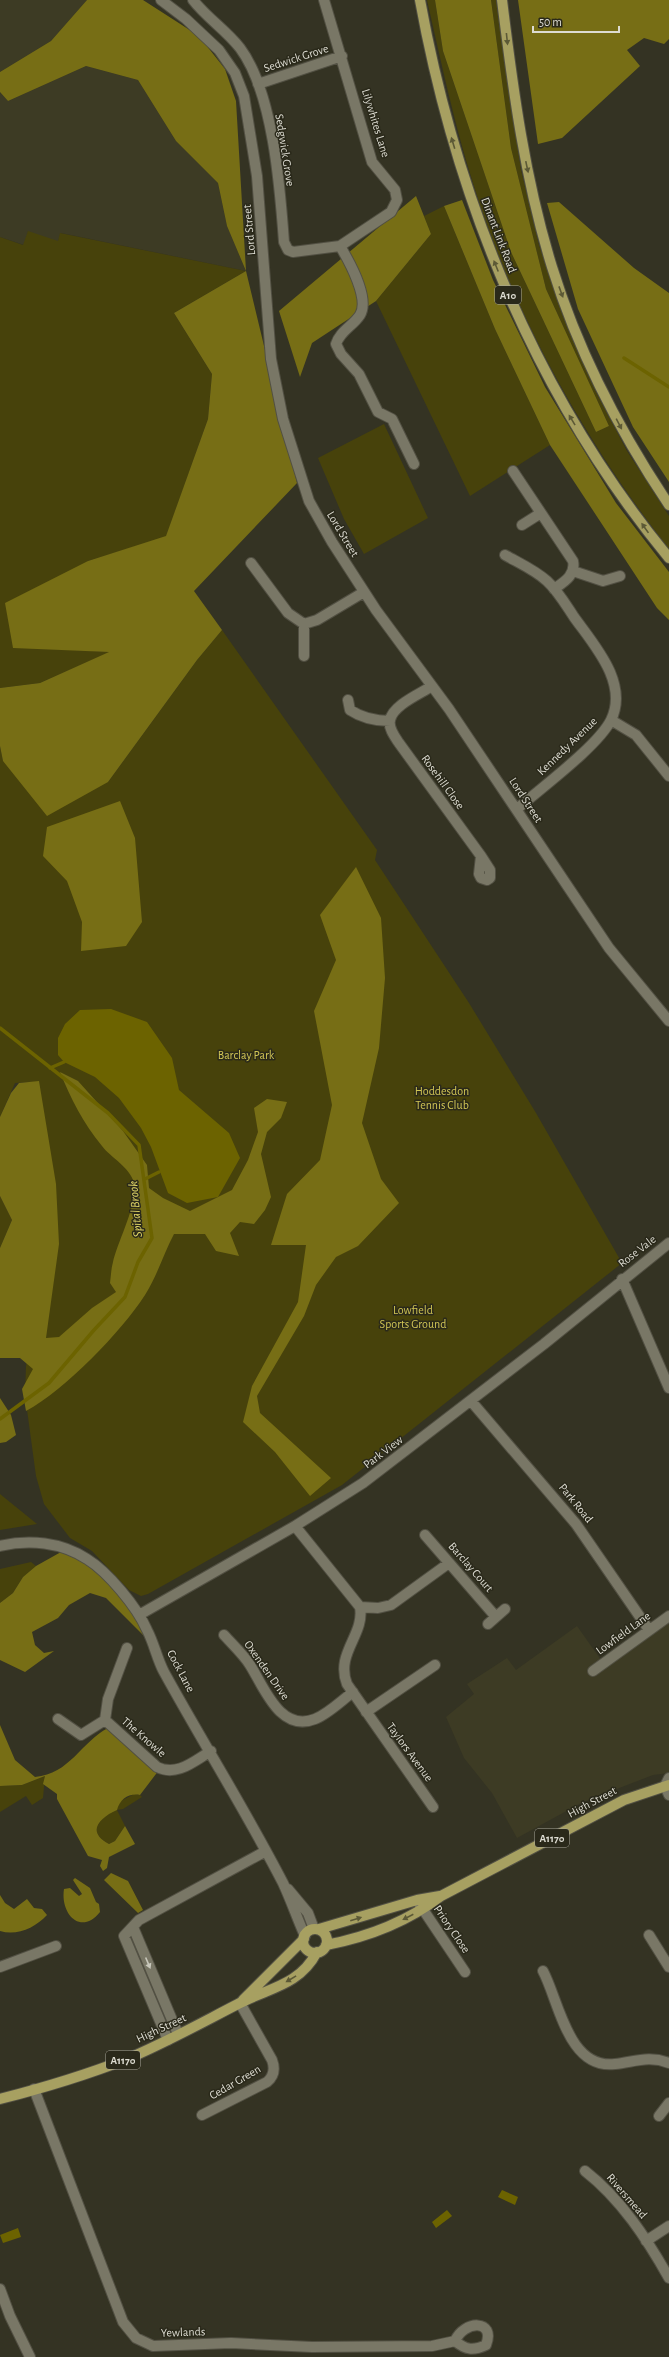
<svg xmlns="http://www.w3.org/2000/svg" width="669" height="2357" viewBox="0 0 669 2357" font-family="'Alegreya Sans',sans-serif">
	<style>
		.built { fill: #3d3b24 }
		.green { fill: #47420b }
		.forest { fill: #776e15 }
		.water { fill: #6c6300 }
		.lines { fill: none; stroke-linecap: round; stroke-linejoin: round }
		.stream { stroke: #6c6300; stroke-width: 3.5 }
		.minor-casing { stroke: #525043; stroke-width: 12 }
		.major-casing { stroke: #525043; stroke-width: 12 }
		.minor { stroke: #797766; stroke-width: 10 }
		.major { stroke: #a7a061; stroke-width: 10 }
		.oneway { fill: #5c5936 }
		.oneway2 { fill: #c9c8bc }
		.labels { text-anchor: middle; dominant-baseline: central; stroke-width: 3; stroke-linejoin: round; paint-order: stroke }
		.shield { fill: #2a291a; stroke: #a7a69b; stroke-width: 1 }
		.shield-label { font-size: 11px; font-weight: bold; fill: #dddcd2 }
		.street-label { font-size: 12px; fill: #dddcd2; stroke: #2a291a }
		.park-label { font-size: 12px; fill: #d1c554; stroke: #2a291a }
		.water-label { font-size: 13px; font-style: italic; fill: #e3d867; stroke: #2a291a }
	</style>
	<rect width="100%" height="100%" fill="#343323"/>
	<path class="built" d="M0,0H87L51,41L0,72Z
		M86,66L138,80L176,141L218,183L227,226L246,271L61,233L58,241L24,245L0,237V92L8,101Z
		M669,1621V1773L653,1775L583,1802L517,1838L492,1793L464,1758L446,1717L474,1694L467,1684L507,1658L516,1670L577,1626L601,1660Z"/>
	<path class="green" d="M427,0H435L443,51L511,252L596,432L609,426L546,289L511,148L491,0H496L521,170L539,245L563,316L595,390L627,451L669,516V549C584,440 514,315 473,183C454,123 441,61 427,0Z
		M444,206L495,329L550,445L470,496L376,301L431,234L424,216Z
		M28,231L58,241L60,233L246,271L174,313L212,374L208,419L166,537L88,561L14,647L110,652L40,683L0,688V237L23,245Z
		M384,424L428,518L364,554L344,519L318,458Z
		M222,630L377,850L375,860L469,1003L536,1113L622,1263L342,1485L148,1594L141,1596L129,1590L92,1551L70,1538L44,1504L36,1476L25,1395L26,1366L46,1254L32,1082L15,1083L0,1117V746L3,761L108,782L197,660Z
		M0,1196L12,1220L0,1248Z
		M0,1494L37,1524L0,1530Z
		M31,1562L36,1566L23,1577L13,1593L0,1603V1569Z
		M45,1776L43,1798L32,1805L26,1796L0,1812V1786L22,1785Z
		M134,1794L140,1795L142,1797L123,1809L117,1810L125,1826L115,1841L109,1844C86,1832 99,1818 116,1810L119,1802Z"/>
	<path class="forest" d="M87,0H143L199,36L225,69L236,101L246,271L297,483L194,591L222,630L197,660L108,782L47,816L3,761L0,746V688L40,683L109,652L13,648L5,603L88,561L166,536L208,419L212,374L174,313L246,271L227,226L218,183L176,141L138,80L86,66L8,101L0,92V72L51,41Z
		M435,0H491L511,148L546,289L609,426L596,432L511,252L443,51Z
		M518,0H669V39L664,44L644,38L627,50L640,66L562,138L538,144Z
		M416,196L431,234L376,301L312,343L300,377L279,311Z
		M462,200L493,280L545,387L616,503L669,572V620L657,608L550,445L495,329L444,206Z
		M559,202L634,268L669,293V482L633,427L578,309L547,203Z
		M120,801L135,838L142,922L126,946L81,951L82,922L67,881L43,856L47,827Z
		M356,867L381,918L385,978L379,1048L362,1123L381,1179L399,1203L358,1246L336,1257L316,1285L304,1316L257,1396L260,1413L331,1478L310,1496L275,1452L243,1422L252,1386L298,1302L306,1245H271L287,1194L320,1160L332,1105L314,1011L336,960L320,915Z
		M60,1072L78,1081L123,1131L147,1165L149,1188L163,1198L190,1211L232,1190L248,1160L258,1132L254,1108L267,1099L287,1102L281,1118L267,1132L261,1154L271,1197L265,1210L254,1224L240,1222L230,1233L239,1256L216,1251L205,1234H174C164,1253 157,1276 145,1295C121,1332 65,1390 26,1411L22,1389L33,1369L20,1358H0V1248L12,1220L0,1196V1117L11,1093L19,1083L39,1081L56,1184L59,1244L46,1338L59,1337L92,1308L116,1292L110,1283C111,1276 111,1269 113,1262C117,1243 139,1201 134,1183C130,1167 111,1158 102,1146C83,1123 71,1099 60,1072Z
		M0,1398L11,1415L16,1435L6,1442L0,1443Z
		M61,1552C69,1556 79,1559 86,1564C111,1582 135,1611 146,1638L106,1598L90,1593L69,1605L58,1618L32,1632L35,1645L44,1653L54,1651L25,1672L0,1660V1603L13,1593L23,1577L36,1566Z
		M0,1725L15,1760L35,1777C70,1774 81,1742 108,1728L159,1770L140,1795C129,1793 120,1799 117,1810C99,1818 86,1832 109,1844L115,1841L125,1826L135,1844L109,1857L107,1868L103,1871L100,1866L102,1860L88,1856L57,1799V1794L43,1784L45,1776L22,1785L0,1786Z
		M111,1873L128,1881L143,1910L138,1913L104,1880Z
		M75,1878L90,1888L96,1902L99,1904L100,1912C81,1936 60,1914 64,1889L70,1888L79,1896L82,1894L73,1880Z
		M0,1895L5,1903L14,1909L27,1899L34,1908L42,1909L47,1915C35,1928 17,1936 0,1931Z"/>
	<path class="water" d="M111,1009L147,1022L172,1058L179,1090L229,1133L240,1158L218,1197L187,1203L168,1193L151,1147L141,1128L119,1098L95,1077L64,1062L58,1055V1038L65,1024L80,1010Z
		M502,2190L518,2197L515,2205L498,2197Z
		M447,2210L452,2216L436,2228L432,2222Z
		M18,2228L21,2237L3,2243L0,2235Z"/>
	<g class="lines">
		<path class="stream" d="M624,358L669,387
			M0,1028L108,1113L139,1145L152,1238L138,1262L125,1297L94,1330L49,1383L0,1419
			M50,1068L64,1062
			M145,1179L159,1172"/>
		<g class="minor-casing">
			<path id="minor" d="M161,0L186,19L219,50L235,73L244,96L257,176L271,359L283,419L309,501L332,542L376,610L449,709L609,948L669,1021
				M193,0C207,18 226,30 240,48C273,92 280,187 284,242L288,250L293,252L340,246L391,212L397,200L395,190L372,162L324,0
				M258,84L342,56
				M340,246C349,261 370,299 360,315C353,326 340,331 336,344L341,354L359,374L378,412L392,419L414,464
				M513,471L573,561C576,575 564,582 554,589
				M522,525L541,513
				M505,555C519,563 535,570 547,581C558,591 566,605 574,617C594,645 629,683 611,720C598,746 541,788 517,809
				M251,563L288,613L304,624L317,620L364,592
				M573,571L603,581L620,576
				M304,624V656
				M432,686C420,694 393,705 390,720C388,728 395,737 399,743L481,856L490,870V878L487,880L481,878L479,874L481,856
				M348,700L350,710C362,718 375,721 390,721
				M611,720L636,735L669,776
				M622,1279L669,1388
				M471,1401L576,1524L649,1630
				M295,1526L360,1607C365,1635 335,1653 347,1684L433,1807
				M425,1535L496,1617
				M0,1546C29,1539 61,1542 87,1559C108,1572 137,1607 147,1630C154,1643 157,1659 164,1672C203,1743 246,1811 283,1883C291,1900 297,1918 305,1936
				M360,1607L378,1608L391,1605L449,1563
				M139,1615L295,1526L363,1483L544,1344L669,1243
				M488,1624L505,1609
				M224,1635C233,1645 243,1654 250,1665C264,1687 280,1733 315,1719C328,1714 341,1701 353,1692
				M127,1648L108,1699L105,1720L157,1767C177,1777 194,1761 211,1751
				M593,1671L669,1616
				M366,1712L435,1665
				M58,1719L81,1735L105,1720
				M669,1778L665,1786L669,1795
				M288,1889L308,1913L314,1929
				M418,1902L465,1972
				M133,1927L178,2034
				M649,1935L669,1967
				M0,1967L56,1946
				M543,1971C559,2001 568,2070 615,2064C634,2062 649,2055 669,2063
				M168,2040L124,1936L139,1920L266,1851
				M34,2089L123,2322L136,2338L153,2346L231,2343L312,2347L432,2346L455,2341C466,2350 473,2351 486,2345C496,2319 464,2320 455,2341
				M202,2115L267,2082C274,2076 275,2068 272,2060L240,2003
				M659,2116L669,2103
				M585,2171C621,2199 647,2239 669,2278
				M646,2241L669,2226
				M0,2289L10,2316L30,2357"/>
		</g>
		<g class="major-casing">
			<path id="major" d="M420,0C457,203 537,398 669,558
				M502,0C513,90 525,180 552,267C578,351 620,432 669,505
				M319,1929L417,1900L440,1896
				M303 1941a12 12 0 1 1 24 0a12 12 0 1 1-24 0Z
				M326,1945C368,1937 407,1922 441,1896L624,1800L669,1785
				M243,2000L304,1939
				M0,2099C43,2088 86,2075 127,2059C165,2043 201,2023 238,2004C268,1988 299,1986 317,1952"/>
		</g>
		<use href="#minor" class="minor"/>
		<use href="#major" class="major"/>
	</g>
	<defs><path id="oneway-solid" d="M-6-.8H1V-3.2L6.5 0L1 3.2V.8H-6Z"/></defs>
	<g class="oneway">
		<use href="#oneway-solid" transform="translate(507 39) rotate(84)"/>
		<use href="#oneway-solid" transform="translate(453 143) rotate(-107)"/>
		<use href="#oneway-solid" transform="translate(527 167) rotate(78)"/>
		<use href="#oneway-solid" transform="translate(496 266) rotate(-112)"/>
		<use href="#oneway-solid" transform="translate(561 292) rotate(70)"/>
		<use href="#oneway-solid" transform="translate(572 420) rotate(-121)"/>
		<use href="#oneway-solid" transform="translate(619 424) rotate(62)"/>
		<use href="#oneway-solid" transform="translate(645 528) rotate(-125)"/>
		<use href="#oneway-solid" transform="translate(408 1917) rotate(153)"/>
		<use href="#oneway-solid" transform="translate(356 1919) rotate(-17)"/>
		<use href="#oneway-solid" transform="translate(291 1979) rotate(149)"/>
	</g>
	<use class="oneway2" href="#oneway-solid" transform="translate(148 1963) rotate(67)"/>
	<g class="labels">
		<g class="shield">
			<rect x="495" y="286" width="26" height="18" rx="3"/>
			<rect x="535" y="1829" width="34" height="18" rx="3"/>
			<rect x="106" y="2051" width="34" height="18" rx="3"/>
		</g>
		<g class="shield-label">
			<text x="508" y="295">A10</text>
			<text x="552" y="1838">A1170</text>
			<text x="123" y="2060">A1170</text>
		</g>
		<g class="street-label">
			<text transform="translate(296 58) rotate(-18)">Sedwick Grove</text>
			<text transform="translate(376 123) rotate(73)">Lilywhites Lane</text>
			<text transform="translate(285 150) rotate(81)">Sedgwick Grove</text>
			<text transform="translate(249 230) rotate(-95)">Lord Street</text>
			<text transform="translate(499 235) rotate(69)">Dinant Link Road</text>
			<text transform="translate(343 534) rotate(59)">Lord Street</text>
			<text transform="translate(567 746) rotate(-44)">Kennedy Avenue</text>
			<text transform="translate(443 782) rotate(54)">Rosehill Close</text>
			<text transform="translate(526 800) rotate(57)">Lord Street</text>
			<text transform="translate(637 1251) rotate(-38)">Rose Vale</text>
			<text transform="translate(383 1452) rotate(-37)">Park View</text>
			<text transform="translate(576 1503) rotate(51)">Park Road</text>
			<text transform="translate(471 1567) rotate(49)">Barclay Court</text>
			<text transform="translate(623 1633) rotate(-36)">Lowfield Lane</text>
			<text transform="translate(267 1670) rotate(55)">Oxenden Drive</text>
			<text transform="translate(181 1671) rotate(62)">Cock Lane</text>
			<text transform="translate(144 1737) rotate(41)">The Knowle</text>
			<text transform="translate(410 1752) rotate(54)">Taylors Avenue</text>
			<text transform="translate(592 1802) rotate(-28)">High Street</text>
			<text transform="translate(452 1929) rotate(56)">Priory Close</text>
			<text transform="translate(161 2028) rotate(-25)">High Street</text>
			<text transform="translate(235 2082) rotate(-30)">Cedar Green</text>
			<text transform="translate(627 2196) rotate(49)">Riversmead</text>
			<text transform="translate(183 2332) rotate(-2)">Yewlands</text>
		</g>
		<g class="park-label">
			<text x="246" y="1055">Barclay Park</text>
			<text x="442" y="1091">Hoddesdon<tspan x="442" dy="14">Tennis Club</tspan></text>
			<text x="413" y="1310">Lowfield<tspan x="413" dy="14">Sports Ground</tspan></text>
		</g>
		<g class="water-label">
			<text transform="translate(136 1209) rotate(-95)">Spital Brook</text>
		</g>
	</g>
	<path d="M533 26v6h86v-6" fill="none" stroke="#dddcd2" stroke-width="2"/>
	<text x="539" y="26" font-size="12" fill="#dddcd2" stroke="#2a291a" stroke-width="3" paint-order="stroke">50 m</text>
</svg>
